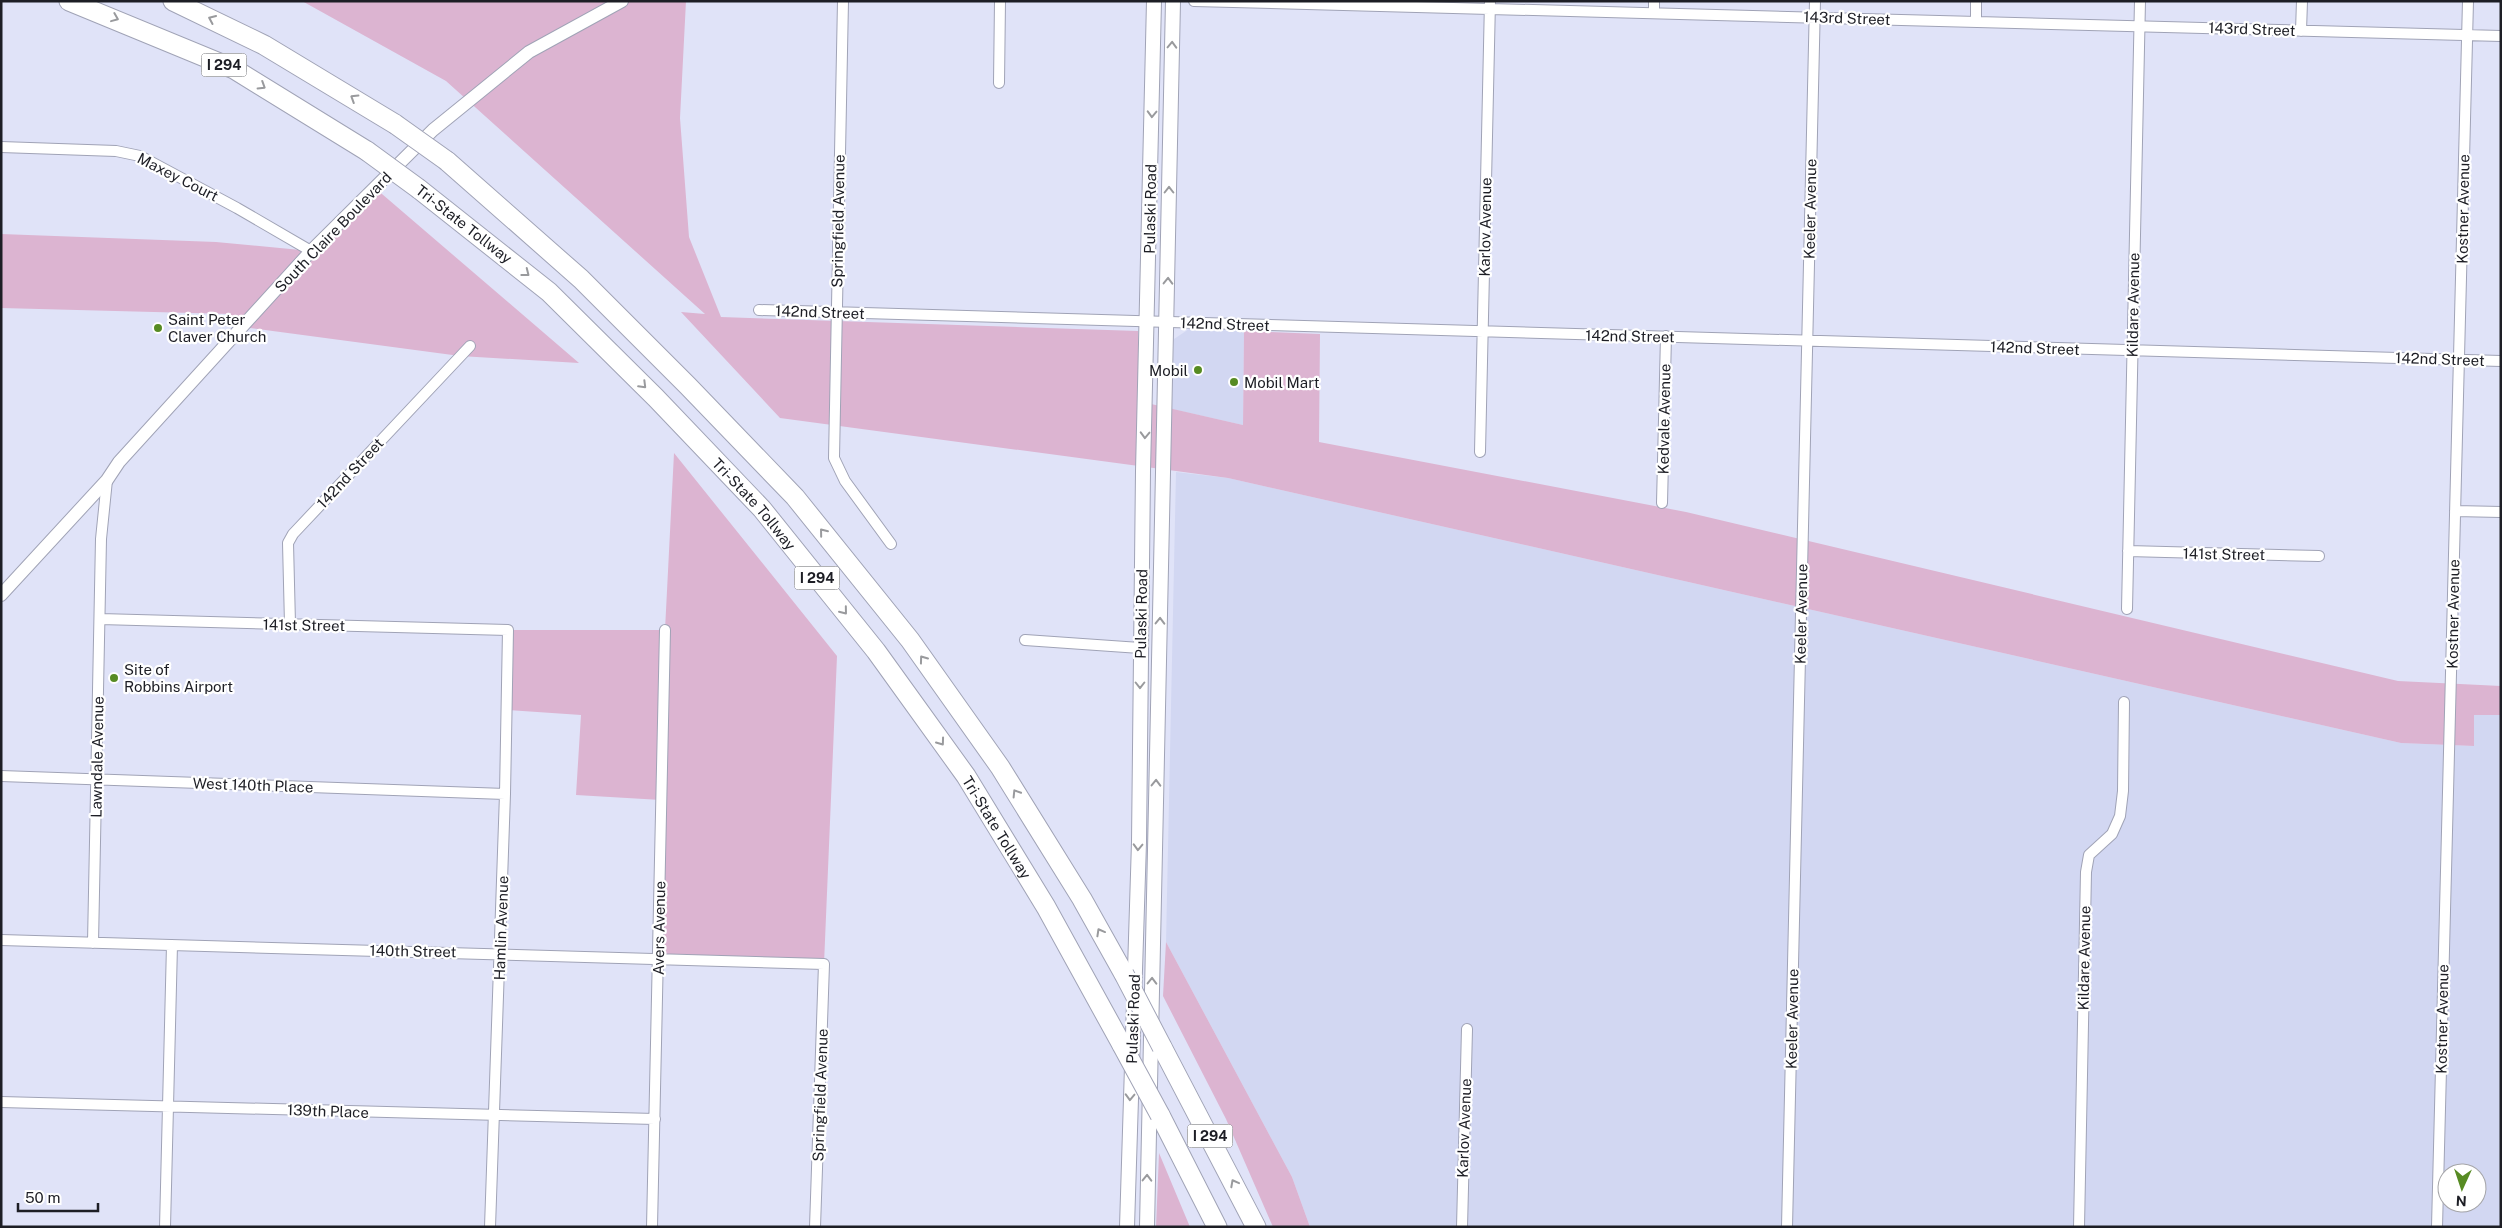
<svg xmlns="http://www.w3.org/2000/svg" width="2502" height="1228" viewBox="0 0 2502 1228" font-family="'Public Sans',sans-serif">
	<style>
		.built { fill: #d2d7f2; fill-rule: evenodd }
		.green { fill: #dcb4d1 }
		.lines { fill: none; stroke-linecap: round; stroke-linejoin: round }
		.minor-casing { stroke: #a0a3b6; stroke-width: 12 }
		.tertiary-casing { stroke: #a0a3b6; stroke-width: 14 }
		.secondary-casing { stroke: #a0a3b6; stroke-width: 16 }
		.motorway-casing { stroke: #a0a3b6; stroke-width: 21 }
		.minor { stroke: #fff; stroke-width: 10 }
		.tertiary { stroke: #fff; stroke-width: 12 }
		.secondary { stroke: #fff; stroke-width: 14 }
		.motorway { stroke: #fff; stroke-width: 19 }
		.motorway-bridge-casing { stroke: #a0a3b6; stroke-width: 21; stroke-linecap: butt }
		.motorway-bridge { stroke: #fff; stroke-width: 19 }
		.oneway { stroke: #999a9d }
		.poi-dot { fill: #578b23; stroke: #fff; stroke-width: 2 }
		.labels { text-anchor: middle; dominant-baseline: central; stroke-width: 4.5; stroke-linejoin: round; paint-order: stroke }
		.shield { fill: #fff; stroke: #616266; stroke-width: 1 }
		.shield-label { font-size: 14px; font-weight: bold; fill: #1d1e25 }
		.street-label { font-size: 15px; fill: #1d1e25; stroke: #fff }
		.poi-label { font-size: 15px; fill: #1d1e25; stroke: #fff; text-anchor: start }
	</style>
	<rect width="100%" height="100%" fill="#e0e3f8"/>
	<path class="built" d="M1189,329L1244,331L1243,425L1172,409L1174,339Z
		M1176,472L1228,478L2401,743L2474,746V715H2501V1227H1310L1292,1177L1166,942ZM2447,1173H2477V1203H2447Z"/>
	<path class="green" d="M302,1H686L680,118L689,237L721,317L1138,331V401L1243,425L1244,331L1320,334L1319,442L1686,512L2398,681L2501,686V715H2474V746L2401,743L1228,478L780,418L681,312L705,314L446,81Z
		M375,188L579,363L460,356L242,327L230,314L1,308V234L216,242L311,251Z
		M674,453L837,656L824,964L658,959L661,800L576,795L581,715L507,710L508,630H665Z
		M1166,942L1292,1177L1310,1227H1273L1226,1119L1163,996Z
		M1159,1153L1190,1227H1156Z"/>
	<g class="lines">
		<g class="minor-casing">
			<path id="minor" d="M843,1L834,458L845,481L891,544
				M1194,1L2501,36
				M1654,13V1
				M1976,22V1
				M2301,31L2302,1
				M999,83L1000,1
				M1,147L116,151L140,156L237,208L311,251
				M759,310L2501,361
				M1480,452L1490,1
				M1662,503L1666,336
				M2455,511L2501,512
				M2128,551L2319,556
				M2127,609L2140,1
				M100,619L508,630L505,794L490,1227
				M290,624L288,543L293,534L470,346
				M1025,640L1140,648
				M1,776L505,794
				M1,940L824,964L815,1227
				M93,943L101,539L107,480
				M1,1102L655,1119
				M165,1227L172,945
				M652,1227L665,630
				M1462,1227L1467,1029
				M1787,1227L1815,1
				M2079,1227L2086,872L2089,855L2112,834L2120,816L2123,791L2124,702
				M2437,1227L2468,1"/>
		</g>
		<g class="tertiary-casing">
			<path id="tertiary" d="M1,595L107,480L119,462L311,251L433,130L529,52L622,1"/>
		</g>
		<g class="secondary-casing">
			<path id="secondary" d="M1127,1227L1139,842L1143,471L1154,1
				M1147,1227L1173,1"/>
		</g>
		<g class="motorway-casing">
			<g id="motorway">
				<path d="M69,1L234,69L367,151"/>
				<path d="M173,1L264,45L395,124"/>
				<path d="M447,161L581,279L688,386L795,497L910,640L1000,767L1082,899L1124,974"/>
				<path id="s1" d="M419,189L549,292L656,398L762,509L876,651L966,776L1046,907L1122,1045"/>
				<path d="M1162,1047L1256,1227"/>
				<path d="M1160,1115L1217,1227"/>
			</g>
		</g>
		<use href="#minor" class="minor"/>
		<use href="#tertiary" class="tertiary"/>
		<use href="#secondary" class="secondary"/>
		<use href="#motorway" class="motorway"/>
		<g class="motorway-bridge-casing">
			<path id="motorway-bridge" d="M395,124L447,161
				M367,151L419,189
				M1124,974L1162,1047
				M1122,1045L1160,1115"/>
		</g>
		<use href="#motorway-bridge" class="motorway-bridge"/>
	</g>
	<defs><path id="oneway-chevron" d="M-2-3.5L2.5 0L-2 3.5" fill="none" stroke-width="1.6" stroke-linecap="round" stroke-linejoin="round" transform="scale(1.25)"/></defs>
	<g class="oneway">
		<use href="#oneway-chevron" transform="translate(115 18) rotate(22)"/>
		<use href="#oneway-chevron" transform="translate(212 19) rotate(-156)"/>
		<use href="#oneway-chevron" transform="translate(1172 45) rotate(-88)"/>
		<use href="#oneway-chevron" transform="translate(262 86) rotate(32)"/>
		<use href="#oneway-chevron" transform="translate(354 98) rotate(-148)"/>
		<use href="#oneway-chevron" transform="translate(1152 114) rotate(92)"/>
		<use href="#oneway-chevron" transform="translate(1169 190) rotate(-90)"/>
		<use href="#oneway-chevron" transform="translate(526 273) rotate(38)"/>
		<use href="#oneway-chevron" transform="translate(1168 281) rotate(-89)"/>
		<use href="#oneway-chevron" transform="translate(643 385) rotate(45)"/>
		<use href="#oneway-chevron" transform="translate(1145 435) rotate(92)"/>
		<use href="#oneway-chevron" transform="translate(823 532) rotate(-129)"/>
		<use href="#oneway-chevron" transform="translate(844 611) rotate(51)"/>
		<use href="#oneway-chevron" transform="translate(1160 621) rotate(-89)"/>
		<use href="#oneway-chevron" transform="translate(923 659) rotate(-126)"/>
		<use href="#oneway-chevron" transform="translate(1140 685) rotate(90)"/>
		<use href="#oneway-chevron" transform="translate(941 742) rotate(54)"/>
		<use href="#oneway-chevron" transform="translate(1156 783) rotate(-89)"/>
		<use href="#oneway-chevron" transform="translate(1016 793) rotate(-122)"/>
		<use href="#oneway-chevron" transform="translate(1138 847) rotate(92)"/>
		<use href="#oneway-chevron" transform="translate(1100 932) rotate(-119)"/>
		<use href="#oneway-chevron" transform="translate(1152 981) rotate(-89)"/>
		<use href="#oneway-chevron" transform="translate(1130 1097) rotate(92)"/>
		<use href="#oneway-chevron" transform="translate(1147 1178) rotate(-89)"/>
		<use href="#oneway-chevron" transform="translate(1234 1183) rotate(-118)"/>
	</g>
	<g class="poi-dot">
		<circle cx="158" cy="328" r="5"/>
		<circle cx="1198" cy="370" r="5"/>
		<circle cx="1234" cy="382" r="5"/>
		<circle cx="114" cy="678" r="5"/>
	</g>
	<g class="labels">
		<g class="shield">
			<rect x="201.5" y="53.5" width="45" height="23" rx="4"/>
			<rect x="794.5" y="566.5" width="45" height="23" rx="4"/>
			<rect x="1187.5" y="1124.5" width="45" height="23" rx="4"/>
		</g>
		<g class="shield-label">
			<text x="224" y="65">I 294</text>
			<text x="817" y="578">I 294</text>
			<text x="1210" y="1136">I 294</text>
		</g>
		<g class="street-label">
			<text transform="translate(1847 18) rotate(2)">143rd Street</text>
			<text transform="translate(2252 29) rotate(2)">143rd Street</text>
			<text transform="translate(178 177) rotate(27)">Maxey Court</text>
			<text transform="translate(1150 209) rotate(-89)">Pulaski Road</text>
			<text transform="translate(1810 209) rotate(-89)">Keeler Avenue</text>
			<text transform="translate(2463 209) rotate(-89)">Kostner Avenue</text>
			<text transform="translate(838 221) rotate(-89)">Springfield Avenue</text>
			<text transform="translate(464 224) rotate(38)">Tri-State Tollway</text>
			<text transform="translate(1485 227) rotate(-89)">Karlov Avenue</text>
			<text transform="translate(333 232) rotate(-46)">South Claire Boulevard</text>
			<text transform="translate(2133 305) rotate(-89)">Kildare Avenue</text>
			<text transform="translate(820 312) rotate(2)">142nd Street</text>
			<text transform="translate(1225 324) rotate(2)">142nd Street</text>
			<text transform="translate(1630 336) rotate(1)">142nd Street</text>
			<text transform="translate(2035 348) rotate(2)">142nd Street</text>
			<text transform="translate(2440 359) rotate(2)">142nd Street</text>
			<text transform="translate(1664 419) rotate(-89)">Kedvale Avenue</text>
			<text transform="translate(350 473) rotate(-47)">142nd Street</text>
			<text stroke="none"><textPath href="#s1" startOffset="461">Tri-State Tollway</textPath></text>
			<text transform="translate(2224 554) rotate(1)">141st Street</text>
			<text transform="translate(1141 614) rotate(-89)">Pulaski Road</text>
			<text transform="translate(1801 614) rotate(-89)">Keeler Avenue</text>
			<text transform="translate(2453 614) rotate(-89)">Kostner Avenue</text>
			<text transform="translate(304 625) rotate(1)">141st Street</text>
			<text transform="translate(97 757) rotate(-89)">Lawndale Avenue</text>
			<text transform="translate(253 785) rotate(2)">West 140th Place</text>
			<text stroke="none"><textPath href="#s1" startOffset="866">Tri-State Tollway</textPath></text>
			<text transform="translate(501 928) rotate(-88)">Hamlin Avenue</text>
			<text transform="translate(659 928) rotate(-89)">Avers Avenue</text>
			<text transform="translate(413 951) rotate(1)">140th Street</text>
			<text transform="translate(2084 958) rotate(-89)">Kildare Avenue</text>
			<text transform="translate(1133 1019) rotate(-88)">Pulaski Road</text>
			<text transform="translate(1792 1019) rotate(-89)">Keeler Avenue</text>
			<text transform="translate(2442 1019) rotate(-89)">Kostner Avenue</text>
			<text transform="translate(820 1095) rotate(-88)">Springfield Avenue</text>
			<text transform="translate(328 1111) rotate(2)">139th Place</text>
			<text transform="translate(1464 1128) rotate(-88)">Karlov Avenue</text>
		</g>
		<g class="poi-label">
			<text x="168" y="319">Saint Peter<tspan x="168" dy="17">Claver Church</tspan></text>
			<text x="1188" y="370" text-anchor="end">Mobil</text>
			<text x="1244" y="382">Mobil Mart</text>
			<text x="124" y="669">Site of<tspan x="124" dy="17">Robbins Airport</tspan></text>
		</g>
	</g>
	<rect width="2502" height="1228" fill="none" stroke="#1d1e25" stroke-width="5"/>
	<g transform="translate(2462 1188) rotate(183)"><circle r="24" fill="#ffffff" stroke="#a5a5a8"/>
	<path d="M0-4L9 19L0 12L-9 19Z" fill="#578b23"/>
	<text y="-8" font-size="14" font-weight="bold" text-anchor="middle" fill="#1d1e25">N</text>
	</g>
	<path d="M18 1203v8h80v-8" fill="none" stroke="#1d1e25" stroke-width="2.5"/>
	<text x="25" y="1203" font-size="15" fill="#1d1e25" stroke="#ffffff" stroke-width="4" paint-order="stroke">50 m</text>
</svg>
